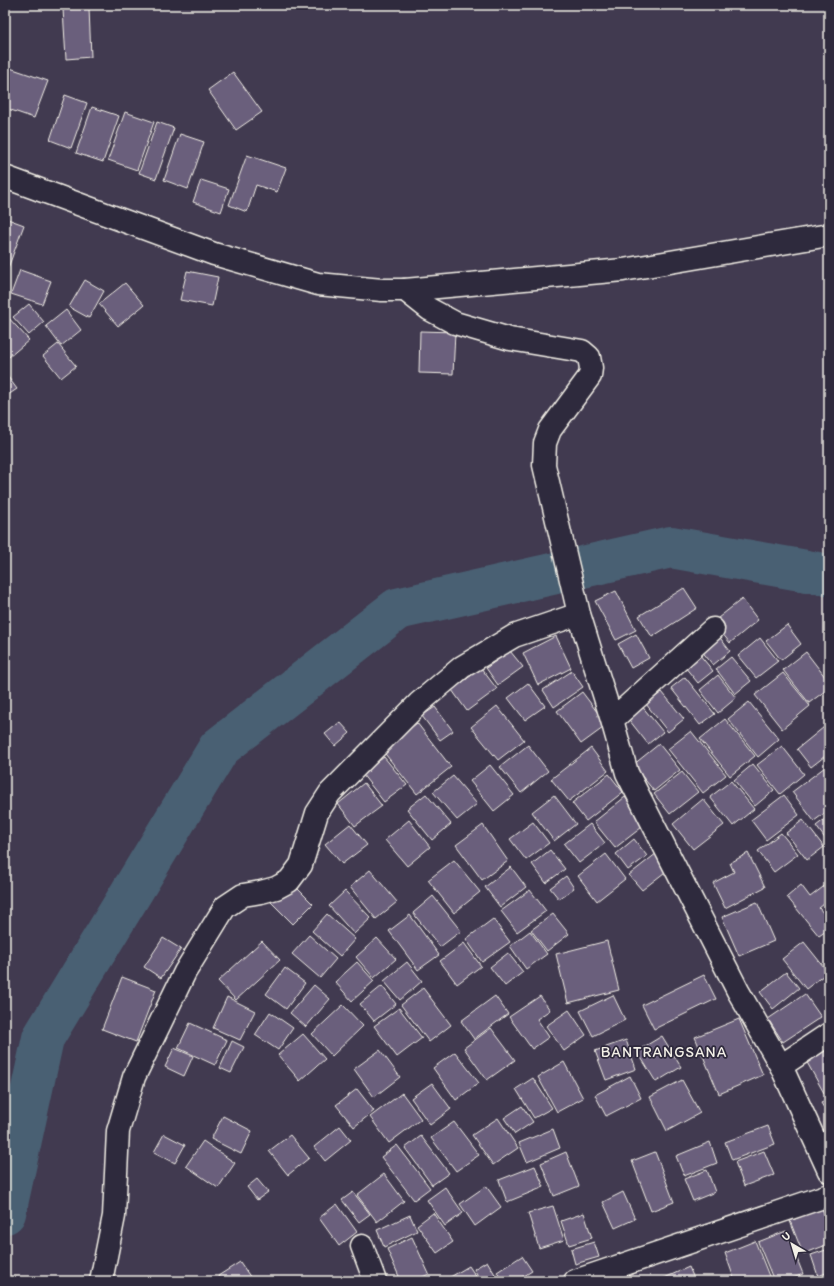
<svg xmlns="http://www.w3.org/2000/svg" width="834" height="1286" viewBox="0 0 834 1286" font-family="Itim,sans-serif">
	<style>
		.lines { fill: none; stroke-linecap: round; stroke-linejoin: round }
		.river { stroke: #496173; stroke-width: 42 }
		.building { fill: #6a5e7b; stroke: #f4f1e8 }
		.minor-casing { stroke: #f4f1e8; stroke-width: 25 }
		.primary-casing { stroke: #f4f1e8; stroke-width: 25 }
		.minor { stroke: #2f2a3d; stroke-width: 22 }
		.primary { stroke: #2f2a3d; stroke-width: 22 }
		.labels { text-anchor: middle; dominant-baseline: central; stroke-width: 3.5; stroke-linejoin: round; paint-order: stroke }
		.quarter-label { font-size: 15px; letter-spacing: 1px; fill: #f4f1e8; stroke: #2f2a3d }
	</style>
	<rect width="100%" height="100%" fill="#413a50"/>
	<filter id="ink" filterUnits="userSpaceOnUse"><feTurbulence type="fractalNoise" baseFrequency=".025" numOctaves="2"/><feDisplacementMap in="SourceGraphic" scale="8" xChannelSelector="R" yChannelSelector="G"/><feConvolveMatrix kernelMatrix="1 2 1 2 8 2 1 2 1" color-interpolation-filters="sRGB"/></filter>
	<g filter="url(#ink)">
		<g class="lines">
			<path class="river" d="M5,1213L43,1038L219,748L397,609L671,547L829,575"/>
		</g>
		<path class="building" d="M89,8L91,57L66,59L63,9Z
			M10,68L48,81L34,118L5,108V83Z
			M233,72L262,112L236,130L208,90Z
			M65,95L87,103L71,148L50,140Z
			M92,107L119,116L103,162L76,153Z
			M125,112L154,122L137,170L108,160Z
			M157,122L174,128L156,179L139,173Z
			M180,134L204,142L188,189L164,180Z
			M247,155L286,168L277,192L256,185L247,212L229,205Z
			M201,180L229,189L221,212L193,202Z
			M5,218L24,225L5,276Z
			M20,270L51,281L42,304L11,294Z
			M187,271L218,277L212,306L180,300Z
			M85,280L104,291L89,318L69,307Z
			M125,283L144,305L118,326L99,304Z
			M29,304L44,322L29,335L13,317Z
			M66,310L81,330L61,346L46,326Z
			M6,315L29,340L9,357L5,353V316Z
			M420,331L455,332L453,374L419,373Z
			M58,344L76,366L61,378L43,356Z
			M5,373L17,389L5,397Z
			M684,588L697,608L652,637L639,616Z
			M616,591L636,630L616,640L595,601Z
			M742,599L758,620L730,643L713,622Z
			M787,625L801,644L781,660L766,641Z
			M715,631L730,651L713,665L697,645Z
			M636,634L649,658L631,668L618,644Z
			M556,636L571,668L538,685L523,653Z
			M760,638L778,661L756,678L738,656Z
			M695,649L713,671L698,683L680,661Z
			M510,651L523,667L498,685L486,668Z
			M806,652L829,682V688L809,703L783,670Z
			M731,657L751,681L735,694L716,669Z
			M481,668L497,689L467,711L452,690Z
			M572,671L583,687L554,707L543,690Z
			M783,673L810,706L782,729L755,695Z
			M718,675L736,698L718,713L700,690Z
			M685,677L715,714L700,725L671,688Z
			M528,683L545,706L525,720L508,698Z
			M582,692L607,725L581,744L557,711Z
			M662,692L684,719L668,732L646,704Z
			M749,702L779,739L758,757L728,719Z
			M641,705L663,732L648,744L626,716Z
			M497,706L524,740L498,760L471,727Z
			M435,707L453,731L440,740L422,716Z
			M725,719L755,756L730,776L700,739Z
			M340,722L350,733L335,746L325,734Z
			M417,723L451,767L417,794L382,750Z
			M829,723V753L811,767L797,749Z
			M691,731L726,775L703,793L668,749Z
			M659,744L680,770L654,791L633,765Z
			M528,745L548,771L521,793L500,767Z
			M782,746L804,774L780,794L757,765Z
			M591,748L608,771L569,801L551,779Z
			M384,757L407,785L384,802L362,774Z
			M753,764L774,790L755,806L734,780Z
			M490,765L514,795L494,811L470,781Z
			M825,767L829,772V810L814,821L792,792Z
			M682,772L698,792L670,814L654,794Z
			M609,774L623,792L586,821L572,803Z
			M453,776L477,804L457,820L433,792Z
			M731,781L754,809L733,826L710,797Z
			M364,783L382,806L355,826L338,804Z
			M426,794L451,824L432,840L407,809Z
			M554,795L576,824L554,841L532,812Z
			M784,795L799,815L766,840L751,820Z
			M625,797L646,824L615,848L594,822Z
			M703,799L724,825L693,849L673,824Z
			M829,816V844L816,826Z
			M409,820L430,847L407,866L385,840Z
			M803,820L824,847L807,860L786,833Z
			M533,822L549,843L526,860L510,839Z
			M350,824L367,845L342,864L325,844Z
			M590,824L605,843L579,863L564,844Z
			M483,825L508,861L482,880L456,845Z
			M781,833L798,854L774,872L758,851Z
			M634,839L647,856L628,870L616,854Z
			M550,850L565,869L546,883L532,864Z
			M657,853L669,869L642,890L629,875Z
			M748,853L765,887L725,908L713,883L734,872L730,863Z
			M606,854L625,879L597,901L578,876Z
			M454,860L480,892L454,913L428,880Z
			M511,867L526,887L500,907L485,887Z
			M370,870L397,902L376,919L350,887Z
			M566,876L574,888L559,899L550,888Z
			M291,882L313,904L293,924L271,902Z
			M827,884L829,886V900L819,908L829,920V929L819,936L787,897L801,885L810,897Z
			M530,890L546,911L517,932L501,911Z
			M345,891L371,918L354,934L329,906Z
			M433,896L461,931L440,947L413,913Z
			M757,902L774,941L739,956L722,917Z
			M327,914L355,939L340,956L312,931Z
			M553,914L569,934L547,951L531,930Z
			M410,915L439,955L418,970L389,931Z
			M493,919L510,942L482,962L466,939Z
			M530,931L547,954L526,969L510,946Z
			M309,935L336,959L320,978L292,954Z
			M163,938L181,949L161,978L144,967Z
			M377,938L396,959L374,978L356,957Z
			M262,941L280,960L236,1000L218,981Z
			M607,941L619,990L568,1003L556,954Z
			M804,942L828,972L806,989L782,959Z
			M464,943L481,966L457,984L440,961Z
			M508,953L523,972L505,986L490,967Z
			M357,962L374,981L352,1001L335,982Z
			M407,962L422,981L400,1000L384,981Z
			M285,968L305,983L286,1009L266,994Z
			M786,972L799,988L773,1009L760,992Z
			M704,975L716,999L654,1029L642,1005Z
			M122,977L156,990L136,1042L102,1029Z
			M314,985L330,999L306,1027L290,1013Z
			M382,986L396,1004L374,1021L360,1004Z
			M423,988L451,1025L429,1042L401,1005Z
			M805,994L821,1017L783,1042L768,1019Z
			M613,995L625,1020L593,1036L580,1011Z
			M495,996L508,1014L474,1039L461,1021Z
			M540,996L550,1010L537,1019L549,1037L532,1049L509,1017Z
			M227,997L255,1011L240,1040L213,1028Z
			M343,1005L363,1026L332,1056L312,1034Z
			M399,1008L422,1038L397,1057L374,1026Z
			M569,1010L586,1035L564,1051L546,1026Z
			M270,1012L293,1028L278,1050L255,1035Z
			M739,1019L763,1075L719,1094L695,1037Z
			M190,1023L227,1040L215,1065L178,1048Z
			M491,1028L515,1060L487,1080L464,1048Z
			M303,1034L325,1059L300,1081L278,1055Z
			M662,1036L681,1067L656,1082L637,1051Z
			M626,1040L636,1069L606,1080L595,1051Z
			M232,1041L244,1047L231,1073L220,1068Z
			M829,1044V1091L824,1093L804,1057Z
			M174,1048L193,1056L184,1076L165,1067Z
			M380,1050L400,1077L374,1097L354,1069Z
			M455,1052L479,1083L456,1100L433,1068Z
			M564,1062L583,1098L557,1112L538,1077Z
			M630,1076L641,1098L606,1116L595,1095Z
			M533,1078L552,1108L534,1118L516,1089Z
			M682,1080L700,1113L667,1131L650,1097Z
			M432,1083L451,1109L430,1125L411,1098Z
			M357,1089L374,1111L354,1127L336,1105Z
			M402,1093L421,1119L389,1143L370,1117Z
			M829,1098V1116L821,1103Z
			M522,1106L533,1122L515,1134L504,1118Z
			M223,1116L252,1131L241,1154L211,1139Z
			M498,1118L518,1148L493,1165L472,1135Z
			M454,1122L479,1155L456,1171L431,1138Z
			M340,1126L351,1140L325,1161L314,1147Z
			M768,1126L775,1144L732,1160L725,1142Z
			M553,1129L560,1148L527,1162L519,1143Z
			M164,1134L185,1145L175,1163L154,1152Z
			M290,1135L309,1158L288,1175L269,1151Z
			M421,1136L449,1173L432,1185L405,1148Z
			M203,1141L235,1163L218,1188L186,1166Z
			M710,1142L717,1163L684,1176L676,1156Z
			M397,1145L430,1188L414,1200L381,1157Z
			M764,1151L774,1175L744,1186L735,1162Z
			M566,1152L579,1186L554,1196L541,1163Z
			M655,1152L674,1202L651,1211L632,1161Z
			M535,1166L544,1187L507,1202L499,1180Z
			M707,1170L715,1192L693,1201L684,1179Z
			M384,1174L404,1201L377,1222L357,1195Z
			M257,1179L268,1192L257,1200L247,1187Z
			M486,1186L501,1207L475,1226L460,1204Z
			M445,1187L463,1213L445,1226L427,1200Z
			M353,1192L370,1214L359,1222L342,1200Z
			M623,1192L635,1219L615,1228L603,1202Z
			M337,1204L357,1232L339,1246L319,1218Z
			M553,1206L564,1240L539,1248L528,1213Z
			M822,1208L829,1226V1244L803,1254L790,1221Z
			M433,1213L453,1242L437,1253L417,1225Z
			M584,1213L592,1238L569,1245L561,1221Z
			M410,1215L417,1231L384,1247L377,1230Z
			M786,1231L803,1274L786,1281H774L758,1242Z
			M412,1237L429,1274L414,1281H401L387,1249Z
			M755,1241L771,1281H735L725,1253Z
			M594,1242L599,1257L575,1264L571,1249Z
			M829,1249V1272L818,1276L811,1255Z
			M522,1256L532,1271L516,1281H502L497,1272Z
			M487,1261L499,1281H481L474,1269Z
			M240,1262L253,1281H221L218,1276Z
			M469,1266L479,1281H448L447,1279Z
			M689,1267L695,1281H660V1280Z"/>
		<g class="lines">
			<g class="minor-casing">
				<path id="minor" d="M405,290L429,309L455,323L510,339L582,351L589,357L591,368L590,376L550,430L545,443L544,465L579,614L612,720L627,773L738,991L781,1066L829,1171
					M612,720L713,629
					M781,1066L829,1034
					M362,1246L375,1281
					M101,1281L114,1216L118,1131L134,1077L185,972L225,907L243,895L261,892L276,888L289,881L301,865L317,813L330,793L419,703L462,667L514,636L579,614
					M575,1281L829,1195"/>
			</g>
			<g class="primary-casing">
				<path id="primary" d="M5,177L214,254L318,284L382,290H405L623,270L829,235"/>
			</g>
			<use href="#minor" class="minor"/>
			<use href="#primary" class="primary"/>
		</g>
	</g>
	<g class="labels">
		<g class="quarter-label">
			<text x="664" y="1052">BANTRANGSANA</text>
		</g>
	</g>
	<rect width="834" height="1286" fill="none" stroke="#2f2a3d" stroke-width="20"/>
	<rect x="10" y="10" width="814" height="1266" fill="none" stroke="#f4f1e8" stroke-width="1.5" filter="url(#ink)"/>
	<g transform="translate(792 1244) rotate(322)" stroke="#2f2a3d" stroke-width="3" paint-order="stroke">
	<path d="M0-3L7 15L0 10L-7 15Z" fill="#f4f1e8"/>
	<text y="-6" font-size="11" font-weight="bold" text-anchor="middle" fill="#f4f1e8">U</text>
	</g>
</svg>
